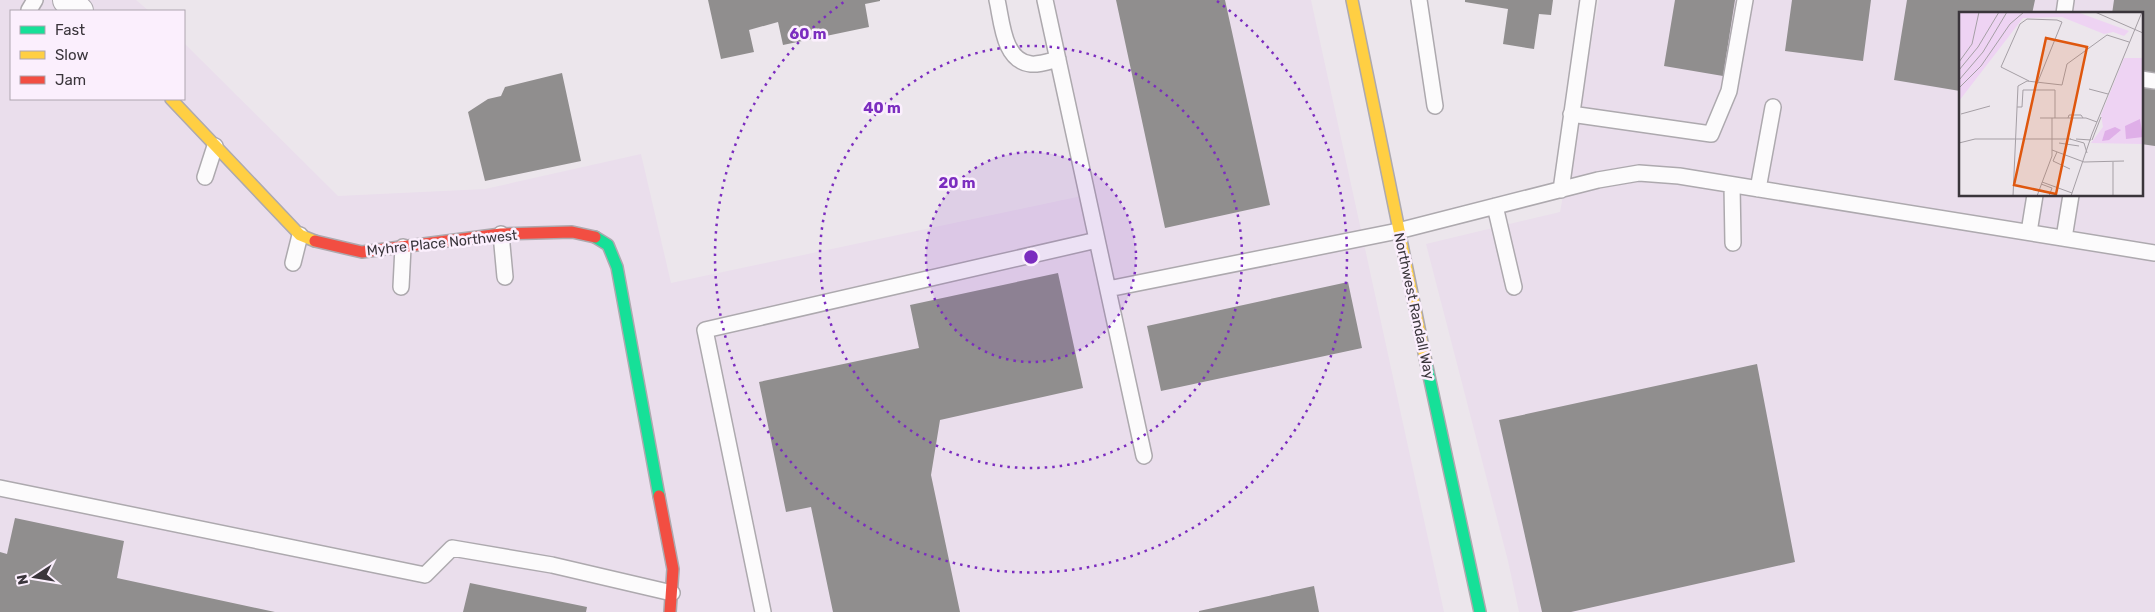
<svg xmlns="http://www.w3.org/2000/svg" width="2155" height="612" viewBox="0 0 2155 612" font-family="Rubik,sans-serif">
	<style>
		.built { fill: #eadeec; fill-rule: evenodd }
		.building { fill: #908e8e }
		.lines { fill: none; stroke-linecap: round; stroke-linejoin: round }
		.lane-casing { stroke: #ada9ae; stroke-width: 18 }
		.street-casing { stroke: #ada9ae; stroke-width: 30 }
		.fast-casing { stroke: #ada9ae; stroke-width: 14 }
		.slow-casing { stroke: #ada9ae; stroke-width: 14 }
		.jam-casing { stroke: #ada9ae; stroke-width: 14 }
		.lane { stroke: #fcfbfc; stroke-width: 15 }
		.street { stroke: #fcfbfc; stroke-width: 28 }
		.fast { stroke: #16e098; stroke-width: 11 }
		.slow { stroke: #ffcf43; stroke-width: 11 }
		.jam { stroke: #f24e42; stroke-width: 11 }
		.ring { fill: none; stroke: #7b2cbf; stroke-width: 2.5; stroke-dasharray: 2.5 5 }
		.labels { text-anchor: middle; dominant-baseline: central; stroke-width: 5; stroke-linejoin: round; paint-order: stroke }
		.street-label { font-size: 14px; fill: #3a353b; stroke: #fbeffd }
		.inset-road { fill: none; stroke: #a59fa5; stroke-width: 1 }
		.view { fill: #df570e; fill-opacity: 0.15; stroke: #df570e; stroke-width: 2.5 }
		.inset-edge { fill: none; stroke: #3a353b; stroke-width: 2.5 }
		.centre { fill: #7b2cbf; stroke: #fbeffd; stroke-width: 2.5 }
		.ring-label { font-size: 15px; text-anchor: middle; font-weight: bold; fill: #7b2cbf; stroke: #fbeffd; stroke-width: 5; stroke-linejoin: round; paint-order: stroke }
	</style>
	<rect width="100%" height="100%" fill="#ece6ec"/>
	<path class="built" d="M0,0H136L149,11H11V99H184V43L338,196L485,189L641,154L671,283L1082,196L1040,0H1311L1444,612H0Z
		M1599,0H2155V612H1519L1508,561L1426,244L1560,212ZM1960,14H2141V195H1960Z"/>
	<path class="building" d="M708,0H880V1L865,4L869,27L783,45L778,22L749,30L754,52L721,59Z
		M1116,0H1225L1270,205L1165,228Z
		M1465,0H1553L1551,15L1539,14L1534,49L1503,44L1508,9L1465,2Z
		M1675,0H1735L1723,76L1664,66Z
		M1792,0H1871L1863,61L1785,51Z
		M1907,0H2035L2032,14H1960V91L1894,80Z
		M2114,0H2155V146L2141,144V14H2112Z
		M562,73L581,161L485,181L468,112L488,99L501,96L505,87Z
		M1058,273L1083,388L940,420L931,475L960,612H833L811,507L786,512L759,382L919,348L910,305Z
		M1348,282L1362,348L1161,391L1147,326Z
		M1757,364L1795,562L1571,612H1542L1499,420Z
		M15,518L124,541L117,578L275,612H0V552L7,554Z
		M470,583L587,607L586,612H463Z
		M1314,586L1319,612H1199V611Z"/>
	<g class="lines">
		<g class="lane-casing">
			<path id="lane" d="M997,0C1002,21 1003,61 1031,64C1039,65 1050,61 1058,59
				M1045,0L1144,456
				M1419,0L1435,106
				M29,10L35,0
				M2064,14L2066,0
				M2141,79L2155,81
				M1571,114L1711,134L1729,91L1745,0
				M205,177L215,146
				M1732,185L1733,243
				M1758,189L1773,107
				M1561,190L1588,0
				M1495,206L1514,287
				M2029,232L2035,195
				M501,234L505,277
				M2064,238L2071,195
				M293,263L300,235
				M401,287L403,247
				M1108,289L1398,231L1598,180L1639,173L1679,176L2155,253
				M0,488L425,575L452,548L552,565L672,593
				M763,612L705,330L1097,240"/>
		</g>
		<g class="street-casing">
			<path id="street" d="M67,0L79,11"/>
		</g>
		<g class="fast-casing">
			<path id="fast" d="M595,237L608,245L617,267L659,496
				M1426,362L1480,612"/>
		</g>
		<g class="slow-casing">
			<path id="slow" d="M1352,0L1426,362
				M171,99L300,235L315,241"/>
		</g>
		<g class="jam-casing">
			<path id="jam" d="M315,241L362,252L501,234L572,232L595,237
				M659,496L673,569L670,612"/>
		</g>
		<use href="#lane" class="lane"/>
		<use href="#street" class="street"/>
		<use href="#fast" class="fast"/>
		<use href="#slow" class="slow"/>
		<use href="#jam" class="jam"/>
	</g>
	<circle cx="1031" cy="257" r="105" fill="#7b2cbf" fill-opacity=".12"/>
	<g class="ring">
		<circle cx="1031" cy="257" r="105"/>
		<circle cx="1031" cy="257" r="211"/>
		<path d="M1217 1A316 316 0 1 1 845 1"/>
	</g>
	<g class="labels">
		<g class="street-label">
			<text transform="translate(442 243) rotate(-6)">Myhre Place Northwest</text>
			<text transform="translate(1414 306) rotate(78)">Northwest Randall Way</text>
		</g>
	</g>
	<g transform="translate(1959 12)">
		<rect width="184" height="184" fill="#ece6ec"/>
		<path d="M0,0H118L170,19L165,24L154,20L145,22L103,5L64,6L0,89ZM165,46H184V132L132,131L144,115L142,103Z" fill="#eed3f3"/>
		<path d="M181,107L184,125L167,127L166,114ZM156,115L162,118L150,128L143,129L146,119Z" fill="#dfafe8"/>
		<path class="inset-road" d="M136,0L184,21M0,50L13,32L20,0M0,58L19,35L40,0M0,68L24,40L48,0M70,69L42,55L61,12L68,7L98,8L103,10L78,72M0,76L22,54L51,12L65,0M130,77L149,82M58,95H63L64,78H96V106M2,102L31,94M81,106H127L138,110M109,106L110,103H122L124,106M111,127L125,131L128,141M117,127L132,128M133,128L142,105M0,131L16,127H112M100,131L120,134M93,138L125,150L165,149M98,140L94,149L111,157M83,170L113,181M82,172L93,176L90,184M54,184L59,74L68,69L103,73L108,52L148,23L170,30M78,184L93,144V106M112,184L133,122L183,0M154,184V150"/>
		<path class="view" d="M87,26L128,35L97,182L55,173Z"/>
		<rect width="184" height="184" class="inset-edge"/>
	</g>
	<circle cx="1031" cy="257" r="8" class="centre"/>
	<g class="ring-label">
		<text x="808" y="39">60 m</text>
		<text x="882" y="113">40 m</text>
		<text x="957" y="188">20 m</text>
	</g>
	<rect x="10" y="10" width="175" height="90" fill="#fbeffd" stroke="#aea5af"/>
	<rect x="20" y="26" width="25" height="8" fill="#16e098" stroke="#aea5af"/>
	<text x="55" y="35" font-size="15" fill="#3a353b">Fast</text>
	<rect x="20" y="51" width="25" height="8" fill="#ffcf43" stroke="#aea5af"/>
	<text x="55" y="60" font-size="15" fill="#3a353b">Slow</text>
	<rect x="20" y="76" width="25" height="8" fill="#f24e42" stroke="#aea5af"/>
	<text x="55" y="85" font-size="15" fill="#3a353b">Jam</text>
	<g transform="translate(35 577) rotate(258)" stroke="#fbeffd" stroke-width="4" paint-order="stroke">
	<path d="M0-4L9 19L0 12L-9 19Z" fill="#3a353b"/>
	<text y="-8" font-size="14" font-weight="bold" text-anchor="middle" fill="#3a353b">N</text>
	</g>
</svg>
